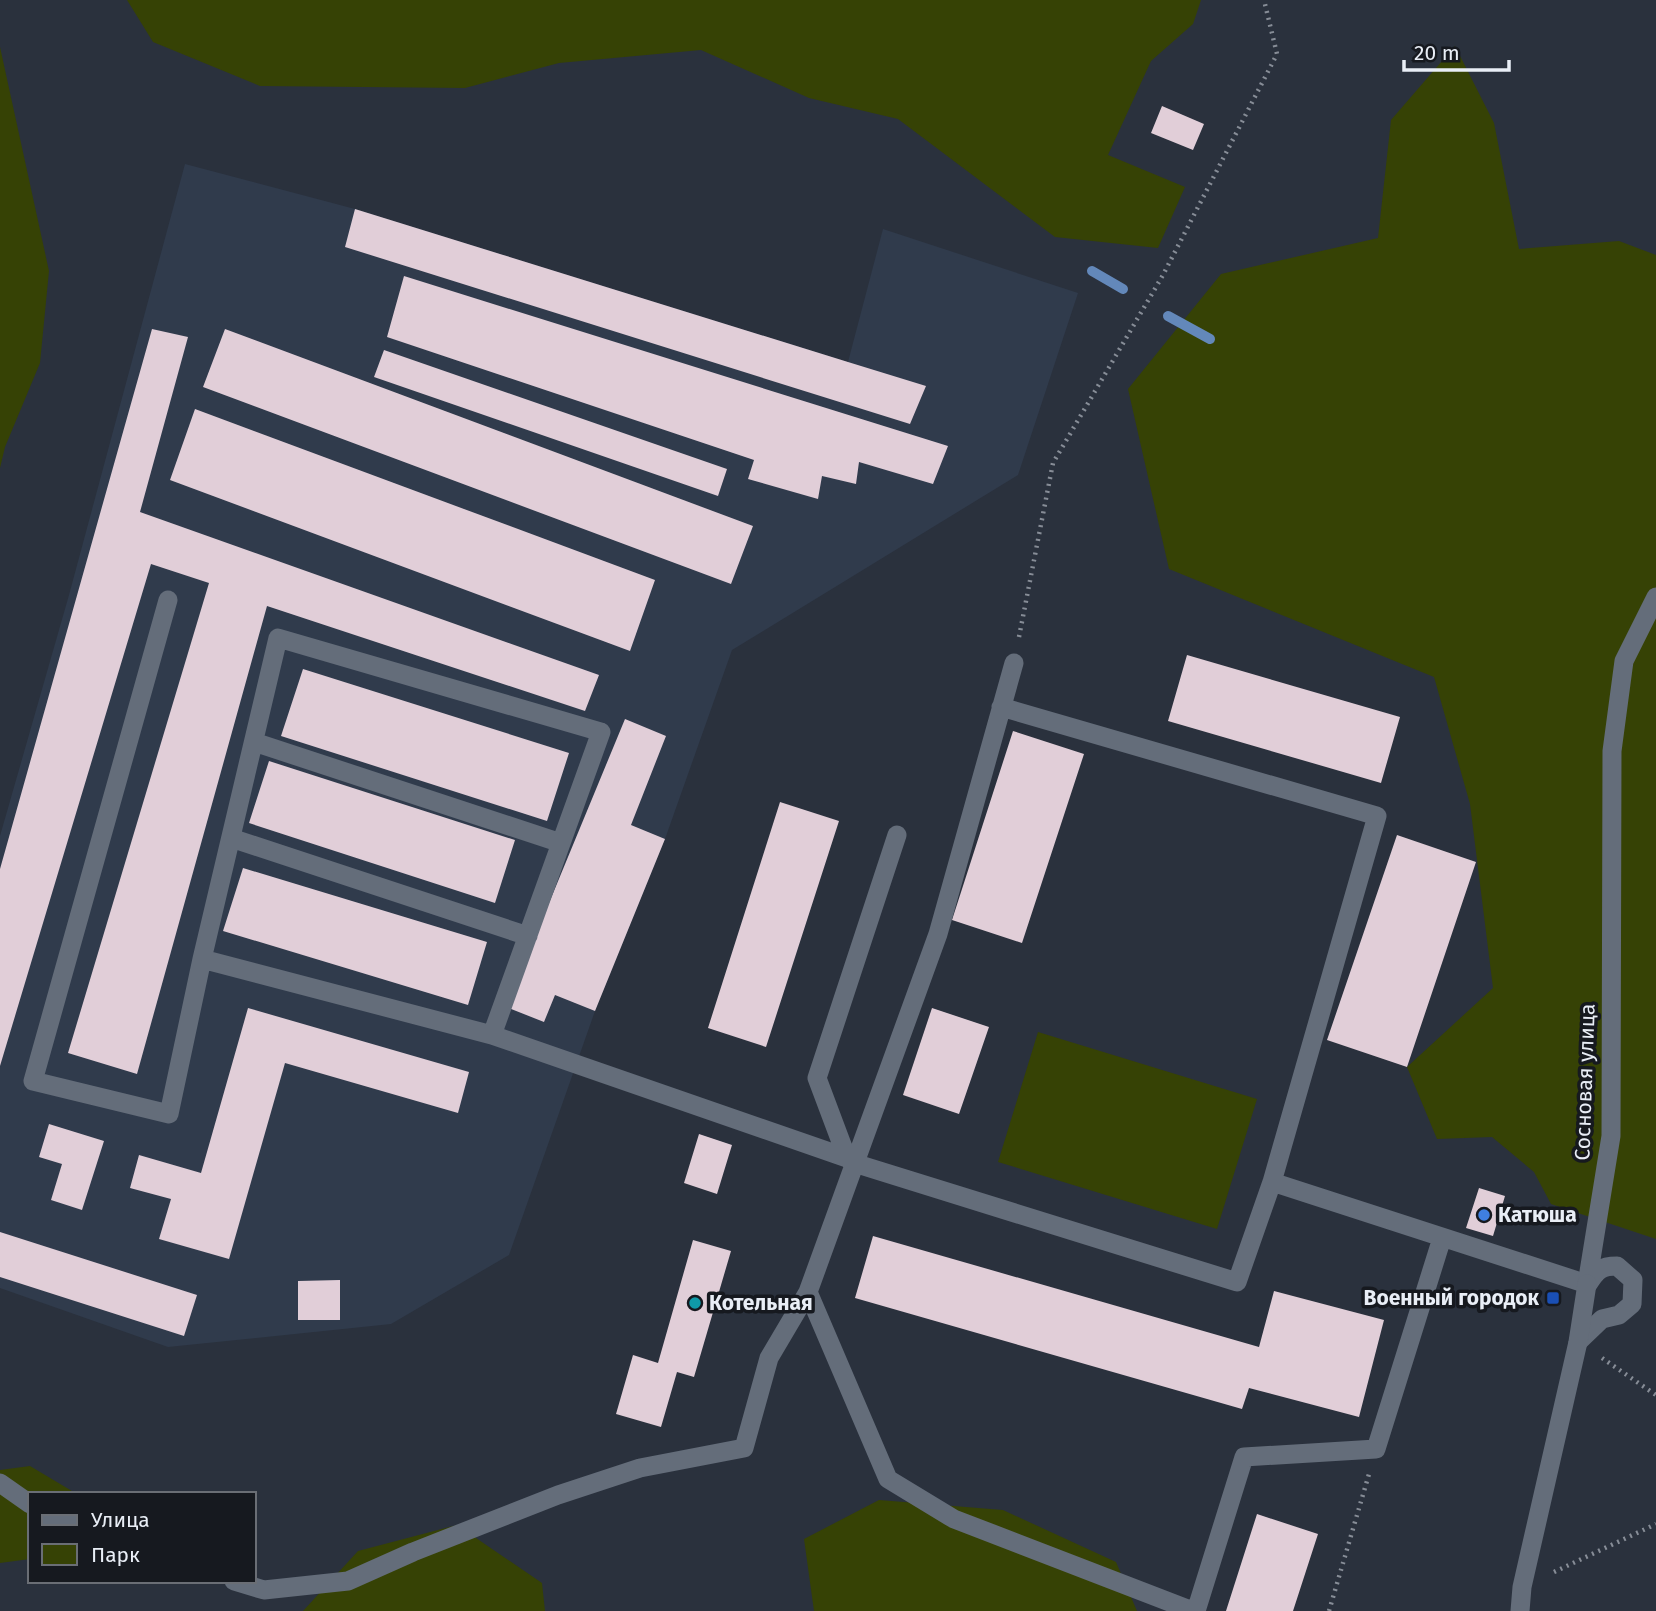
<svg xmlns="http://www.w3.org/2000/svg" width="1656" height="1611" viewBox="0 0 1656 1611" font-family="'Fira Sans',sans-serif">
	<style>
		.built { fill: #303b4c }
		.green { fill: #364205 }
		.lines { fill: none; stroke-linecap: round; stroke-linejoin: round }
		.stream { stroke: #6388ba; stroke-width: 10 }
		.building { fill: #e1ced8 }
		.path { stroke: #878d97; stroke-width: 4.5; stroke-dasharray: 2 5; stroke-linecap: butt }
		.service { stroke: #646d7a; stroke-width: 19 }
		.minor { stroke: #646d7a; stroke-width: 19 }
		.tertiary { stroke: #646d7a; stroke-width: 19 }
		.shop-dot { fill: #3f7fe0; stroke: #16191f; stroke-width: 2.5 }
		.transit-dot { fill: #1a4fb4; stroke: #16191f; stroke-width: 2.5 }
		.culture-dot { fill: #0f9aa8; stroke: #16191f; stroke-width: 2.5 }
		.labels { text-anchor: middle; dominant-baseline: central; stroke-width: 7; stroke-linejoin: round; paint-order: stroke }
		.street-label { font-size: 21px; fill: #e9eef6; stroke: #16191f }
		.poi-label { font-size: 21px; font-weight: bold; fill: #e9eef6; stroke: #16191f; text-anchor: start }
	</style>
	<rect width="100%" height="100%" fill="#2a313d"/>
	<path class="built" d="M185,164L355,209L848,362L883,229L1078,293L1018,475L732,650L665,839L595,1011L509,1255L391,1324L168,1347L0,1288V836L69,595Z"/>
	<path class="green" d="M127,0H1201L1193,24L1151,61L1108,155L1185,187L1158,248L1055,237L898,119L809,98L701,50L559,63L465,88L260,86L153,42Z
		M1455,46L1494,123L1519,249L1619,241L1656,255V1239L1551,1204L1534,1172L1492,1137L1437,1139L1407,1067L1493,988L1470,804L1434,677L1169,569L1128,389L1221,274L1378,238L1391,120Z
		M0,47L49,271L40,363L5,447L0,468Z
		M1038,1032L1257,1099L1217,1229L998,1162Z
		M30,1466L77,1494H30V1559L0,1563V1470Z
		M879,1500L1003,1510L1116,1562L1137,1611H814L804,1539Z
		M457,1525L542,1583L545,1611H303L358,1551Z"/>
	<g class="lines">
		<path class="stream" d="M1092,271L1123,289
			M1168,316L1210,339"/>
	</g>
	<path class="building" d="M1162,106L1204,124L1193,150L1151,133Z
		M355,209L848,362L926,386L910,424L345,247Z
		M404,276L948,446L933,484L859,462L856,484L822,476L818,499L748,479L754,460L387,337Z
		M152,329L188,337L140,512L599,675L585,711L267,606L137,1074L68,1053L209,583L151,564L0,1066V869Z
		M225,329L753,526L731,584L203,387Z
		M384,350L727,469L718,496L374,377Z
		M195,409L655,580L630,651L170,480Z
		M1187,655L1400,717L1381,783L1168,721Z
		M303,669L569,753L547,821L281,736Z
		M625,719L666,736L631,825L665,839L595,1011L555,995L544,1022L506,1007Z
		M1013,731L1084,754L1022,943L952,920Z
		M269,761L515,840L495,903L249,823Z
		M780,802L839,821L766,1047L708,1028Z
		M1397,835L1476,862L1407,1067L1327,1040Z
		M243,868L487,942L468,1005L223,931Z
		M248,1008L469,1072L458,1113L285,1063L229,1259L159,1239L171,1199L130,1188L139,1155L201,1173Z
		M932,1008L989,1027L959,1114L903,1095Z
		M49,1124L104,1141L82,1210L51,1200L62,1164L39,1157Z
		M699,1134L732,1145L717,1194L684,1183Z
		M1479,1188L1505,1196L1493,1236L1466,1228Z
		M0,1232L197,1295L184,1336L0,1277Z
		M873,1236L1259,1347L1274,1291L1384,1320L1359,1417L1249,1388L1242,1409L855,1298Z
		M693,1240L731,1251L694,1377L677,1372L661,1427L616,1414L633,1355L658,1363Z
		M340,1280V1320H298V1281Z
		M1257,1514L1318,1534L1293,1611H1226Z"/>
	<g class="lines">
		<path class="path" d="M1019,637L1053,463L1163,275L1277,54L1264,0
			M1602,1358L1656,1395
			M1554,1572L1656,1524
			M1329,1611L1369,1474"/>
		<path class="service" d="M168,600L33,1081L169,1114L202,959
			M1014,663L938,934L808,1292L888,1479L954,1519L1193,1611
			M1001,707L1377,816L1272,1182
			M254,742L561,843
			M231,838L528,936
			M492,1035L601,732L278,638L202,959L492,1035L847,1158L854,1163L1237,1282L1272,1182L1587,1284
			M847,1158L817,1078L897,835
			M0,1483L30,1504
			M234,1581L264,1590L348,1581L413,1552L558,1495L640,1468L744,1448L769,1358L808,1292
			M1196,1611L1244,1457L1376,1449L1442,1238"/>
		<path class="minor" d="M1587,1284L1611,1136L1612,751L1624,661L1656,597
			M1578,1342L1602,1319L1619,1315L1632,1304L1633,1280L1617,1266C1601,1266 1597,1270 1588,1284"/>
		<path class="tertiary" d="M1520,1611L1522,1587L1578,1342L1587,1284"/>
	</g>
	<circle class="shop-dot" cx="1484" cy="1215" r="7"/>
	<rect class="transit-dot" x="1546" y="1291" width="14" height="14" rx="3.5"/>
	<circle class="culture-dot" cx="695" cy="1303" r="7"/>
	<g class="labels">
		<g class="street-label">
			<text transform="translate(1585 1082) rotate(-88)">Сосновая улица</text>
		</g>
		<g class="poi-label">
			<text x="1498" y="1215">Катюша</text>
			<text x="1539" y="1298" text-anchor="end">Военный городок</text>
			<text x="709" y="1303">Котельная</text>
		</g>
	</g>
	<rect x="28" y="1492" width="228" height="91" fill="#16191f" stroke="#6a6e75" stroke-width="2"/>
	<rect x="42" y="1515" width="35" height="10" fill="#646d7a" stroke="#6a6e75" stroke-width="2"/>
	<text x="91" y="1527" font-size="21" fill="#e9eef6">Улица</text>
	<rect x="42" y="1544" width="35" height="21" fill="#364205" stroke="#6a6e75" stroke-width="2"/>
	<text x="91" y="1562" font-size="21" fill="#e9eef6">Парк</text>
	<path d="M1404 60v10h105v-10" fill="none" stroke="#e9eef6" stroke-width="3.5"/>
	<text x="1414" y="60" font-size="21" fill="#e9eef6" stroke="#16191f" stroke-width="5" paint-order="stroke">20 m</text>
</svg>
